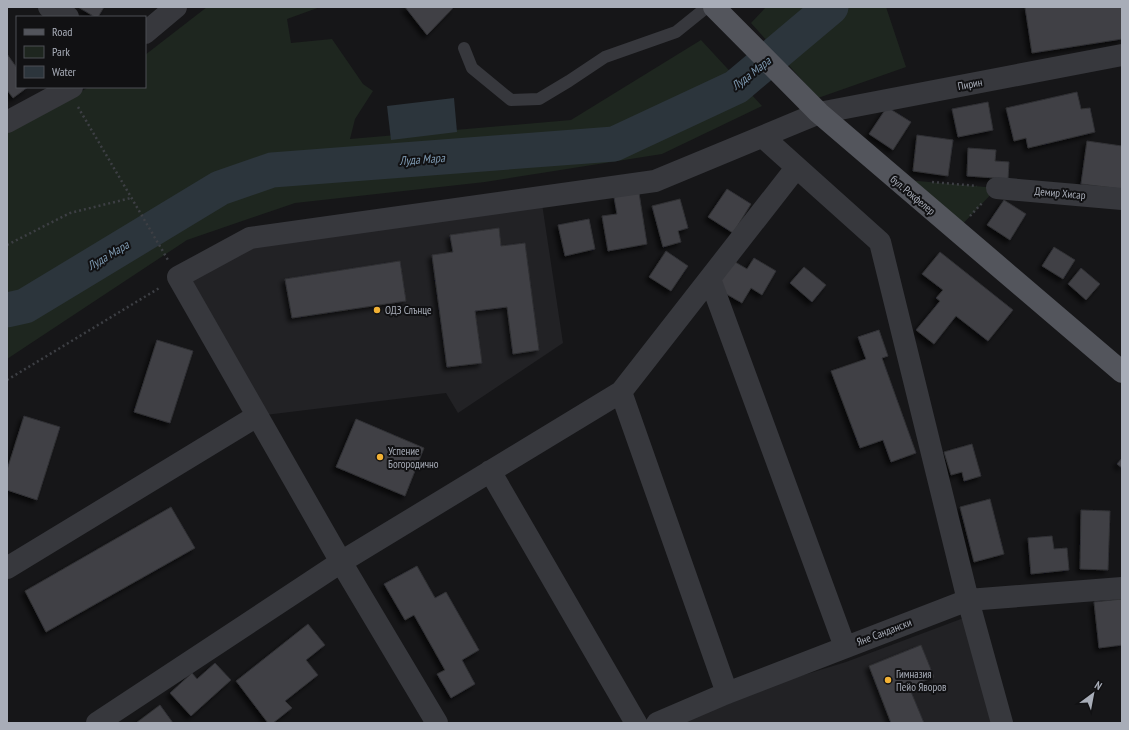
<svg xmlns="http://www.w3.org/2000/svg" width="1129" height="730" viewBox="0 0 1129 730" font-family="'PT Sans Narrow',sans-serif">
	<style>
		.built { fill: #222225 }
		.green { fill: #1e261f }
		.water { fill: #2c353c }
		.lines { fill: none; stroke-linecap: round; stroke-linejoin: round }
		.river { stroke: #2c353c; stroke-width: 35 }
		.building { fill: #404145; stroke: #303034; filter: url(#shadow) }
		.path { stroke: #3d3f44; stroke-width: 2.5; stroke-dasharray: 2 3; stroke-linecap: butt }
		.lane { stroke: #37383d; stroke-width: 12 }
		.street { stroke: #37383d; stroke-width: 22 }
		.primary { stroke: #53555c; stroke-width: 22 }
		.poi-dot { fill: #f2b134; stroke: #111113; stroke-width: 1.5 }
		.labels { text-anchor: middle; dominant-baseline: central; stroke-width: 4; stroke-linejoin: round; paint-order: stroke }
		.street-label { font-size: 11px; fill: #a8adb8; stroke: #111113 }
		.poi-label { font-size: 11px; fill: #a8adb8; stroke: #111113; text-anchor: start }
		.water-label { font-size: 12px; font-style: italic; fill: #7f9bb3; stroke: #111113 }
	</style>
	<defs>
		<filter id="shadow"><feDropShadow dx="-3.5" dy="3.5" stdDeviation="2" flood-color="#0009"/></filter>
	</defs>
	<rect width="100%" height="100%" fill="#161618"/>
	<path class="built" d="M541,197L563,343L458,413L446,393L257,416L178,277L250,238Z
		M969,616L1000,723H672L732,697L846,662Z"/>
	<path class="green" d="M207,7H320L287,19L291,43L332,39L363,84L373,91L355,119L350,139L571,120L701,40L762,106L662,154L485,182L295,203L187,240L7,359V132L89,87H145V55Z
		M766,7H886L906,67L818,98L751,23Z
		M895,179L997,188L956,231Z"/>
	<path class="water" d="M454,98L457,132L391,140L387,106Z"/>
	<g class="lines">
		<path class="river" d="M7,310L25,306L220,188L272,170L614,144L736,87L831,7"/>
	</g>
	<path class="building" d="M78,7H104L98,17H95Z
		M405,7H454L427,35Z
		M1025,7H1122V39L1032,53Z
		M7,54L17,68V87H28L13,98L7,90Z
		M1077,92L1081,109L1090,108L1095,132L1028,148L1026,138L1014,141L1006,108Z
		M988,102L993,130L958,137L952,109Z
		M887,107L911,122L893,150L869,134Z
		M917,135L953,140L948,176L913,171Z
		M1087,141L1122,146V189L1081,184Z
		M968,148L996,150L995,161L1009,162L1008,179L967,176Z
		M727,189L751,204L733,233L708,217Z
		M639,193L647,244L608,251L602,216L617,214L614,197Z
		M680,199L688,228L678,231L681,242L663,247L652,206Z
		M1004,200L1026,214L1010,240L987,225Z
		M589,219L595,249L565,256L558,225Z
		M499,228L501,246L525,243L539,350L513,354L507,307L475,311L482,363L447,367L432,255L453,252L450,235Z
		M1054,247L1075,260L1063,279L1042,266Z
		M666,251L688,266L671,291L649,277Z
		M940,252L1013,310L988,341L956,316L934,344L916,330L940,301L936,298L943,290L922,274Z
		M754,258L776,271L762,295L751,288L742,303L714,287L730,259L747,269Z
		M400,261L406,301L292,318L285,279Z
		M804,267L826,285L812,302L790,283Z
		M1081,268L1100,284L1086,300L1068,284Z
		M879,330L888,356L882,358L916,453L891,462L883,440L860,448L831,371L866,359L858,337Z
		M157,340L193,351L170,423L134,412Z
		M24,416L60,427L37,500L7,490V470Z
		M356,419L424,448L405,496L336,467Z
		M972,444L981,476L964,481L962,472L951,475L944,452Z
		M1122,458V468L1117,464Z
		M990,499L1004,554L974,562L960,507Z
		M171,507L195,548L46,632L25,591Z
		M1081,510L1110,511L1108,570L1080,569Z
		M1052,536L1054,549L1067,548L1069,570L1031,574L1028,538Z
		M417,566L435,598L446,592L479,650L462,660L475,684L451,698L437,674L445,670L414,615L405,620L384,584Z
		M1122,599V645L1099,648L1094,602Z
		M308,624L325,645L306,660L318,675L285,701L292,708L273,723H268L236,681Z
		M921,645L934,677L909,687L924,723H891L869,666Z
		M215,663L231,680L191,716L170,693L192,673L197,679Z
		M160,705L173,723H136Z"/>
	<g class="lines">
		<path class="path" d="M78,107L168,260
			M932,182L977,186
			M970,216L983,202
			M7,245L70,213L131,198
			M7,380L161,287"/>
		<path class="lane" d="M464,48L472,68L511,100L539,99L569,81L605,57L676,32L707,7"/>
		<path class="street" d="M49,7L68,17
			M145,33L176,7
			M7,122L72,87
			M763,137L880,242L968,600L1002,723
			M997,188L1122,199
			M710,279L845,647
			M621,392L727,693
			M490,471L636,723
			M7,568L257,416
			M97,723L341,562L621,392L796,168
			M437,723L341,562L178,277L250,238L655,181L819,113L1122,55
			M657,723L727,693L968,600L1122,588"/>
		<path class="primary" d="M714,7L819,113L1122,372"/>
	</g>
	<g class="poi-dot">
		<circle cx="377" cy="310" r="4"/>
		<circle cx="380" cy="457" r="4"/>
		<circle cx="888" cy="680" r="4"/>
	</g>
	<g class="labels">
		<g class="street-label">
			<text transform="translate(970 84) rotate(-11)">Пирин</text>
			<text transform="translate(1060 193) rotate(5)">Демир Хисар</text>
			<text transform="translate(913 195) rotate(40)">бул. Рокфелер</text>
			<text transform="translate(884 632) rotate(-21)">Яне Сандански</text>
		</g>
		<g class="poi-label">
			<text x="385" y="310">ОДЗ Слънце</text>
			<text x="388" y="451">Успение<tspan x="388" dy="13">Богородично</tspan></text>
			<text x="896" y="674">Гимназия<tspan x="896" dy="13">Пейо Яворов</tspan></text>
		</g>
		<g class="water-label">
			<text transform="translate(751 73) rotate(-38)">Луда Мара</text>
			<text transform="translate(422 159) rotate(-4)">Луда Мара</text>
			<text transform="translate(108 255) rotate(-31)">Луда Мара</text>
		</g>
	</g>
	<rect width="1129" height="730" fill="none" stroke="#a8adb8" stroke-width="16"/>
	<rect x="16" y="16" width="130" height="72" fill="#111113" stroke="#4d4f55"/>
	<rect x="24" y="29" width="20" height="6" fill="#53555c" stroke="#4d4f55"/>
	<text x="52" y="36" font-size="12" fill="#a8adb8">Road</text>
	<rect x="24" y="46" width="20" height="12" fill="#1e261f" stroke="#4d4f55"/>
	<text x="52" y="56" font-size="12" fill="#a8adb8">Park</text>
	<rect x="24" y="66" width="20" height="12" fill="#2c353c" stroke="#4d4f55"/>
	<text x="52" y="76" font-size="12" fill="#a8adb8">Water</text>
	<g transform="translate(1093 694) rotate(32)" stroke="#111113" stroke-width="3" paint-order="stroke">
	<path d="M0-3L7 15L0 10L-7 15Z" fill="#a8adb8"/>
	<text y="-6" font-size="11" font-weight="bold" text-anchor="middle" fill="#a8adb8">N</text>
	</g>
</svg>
